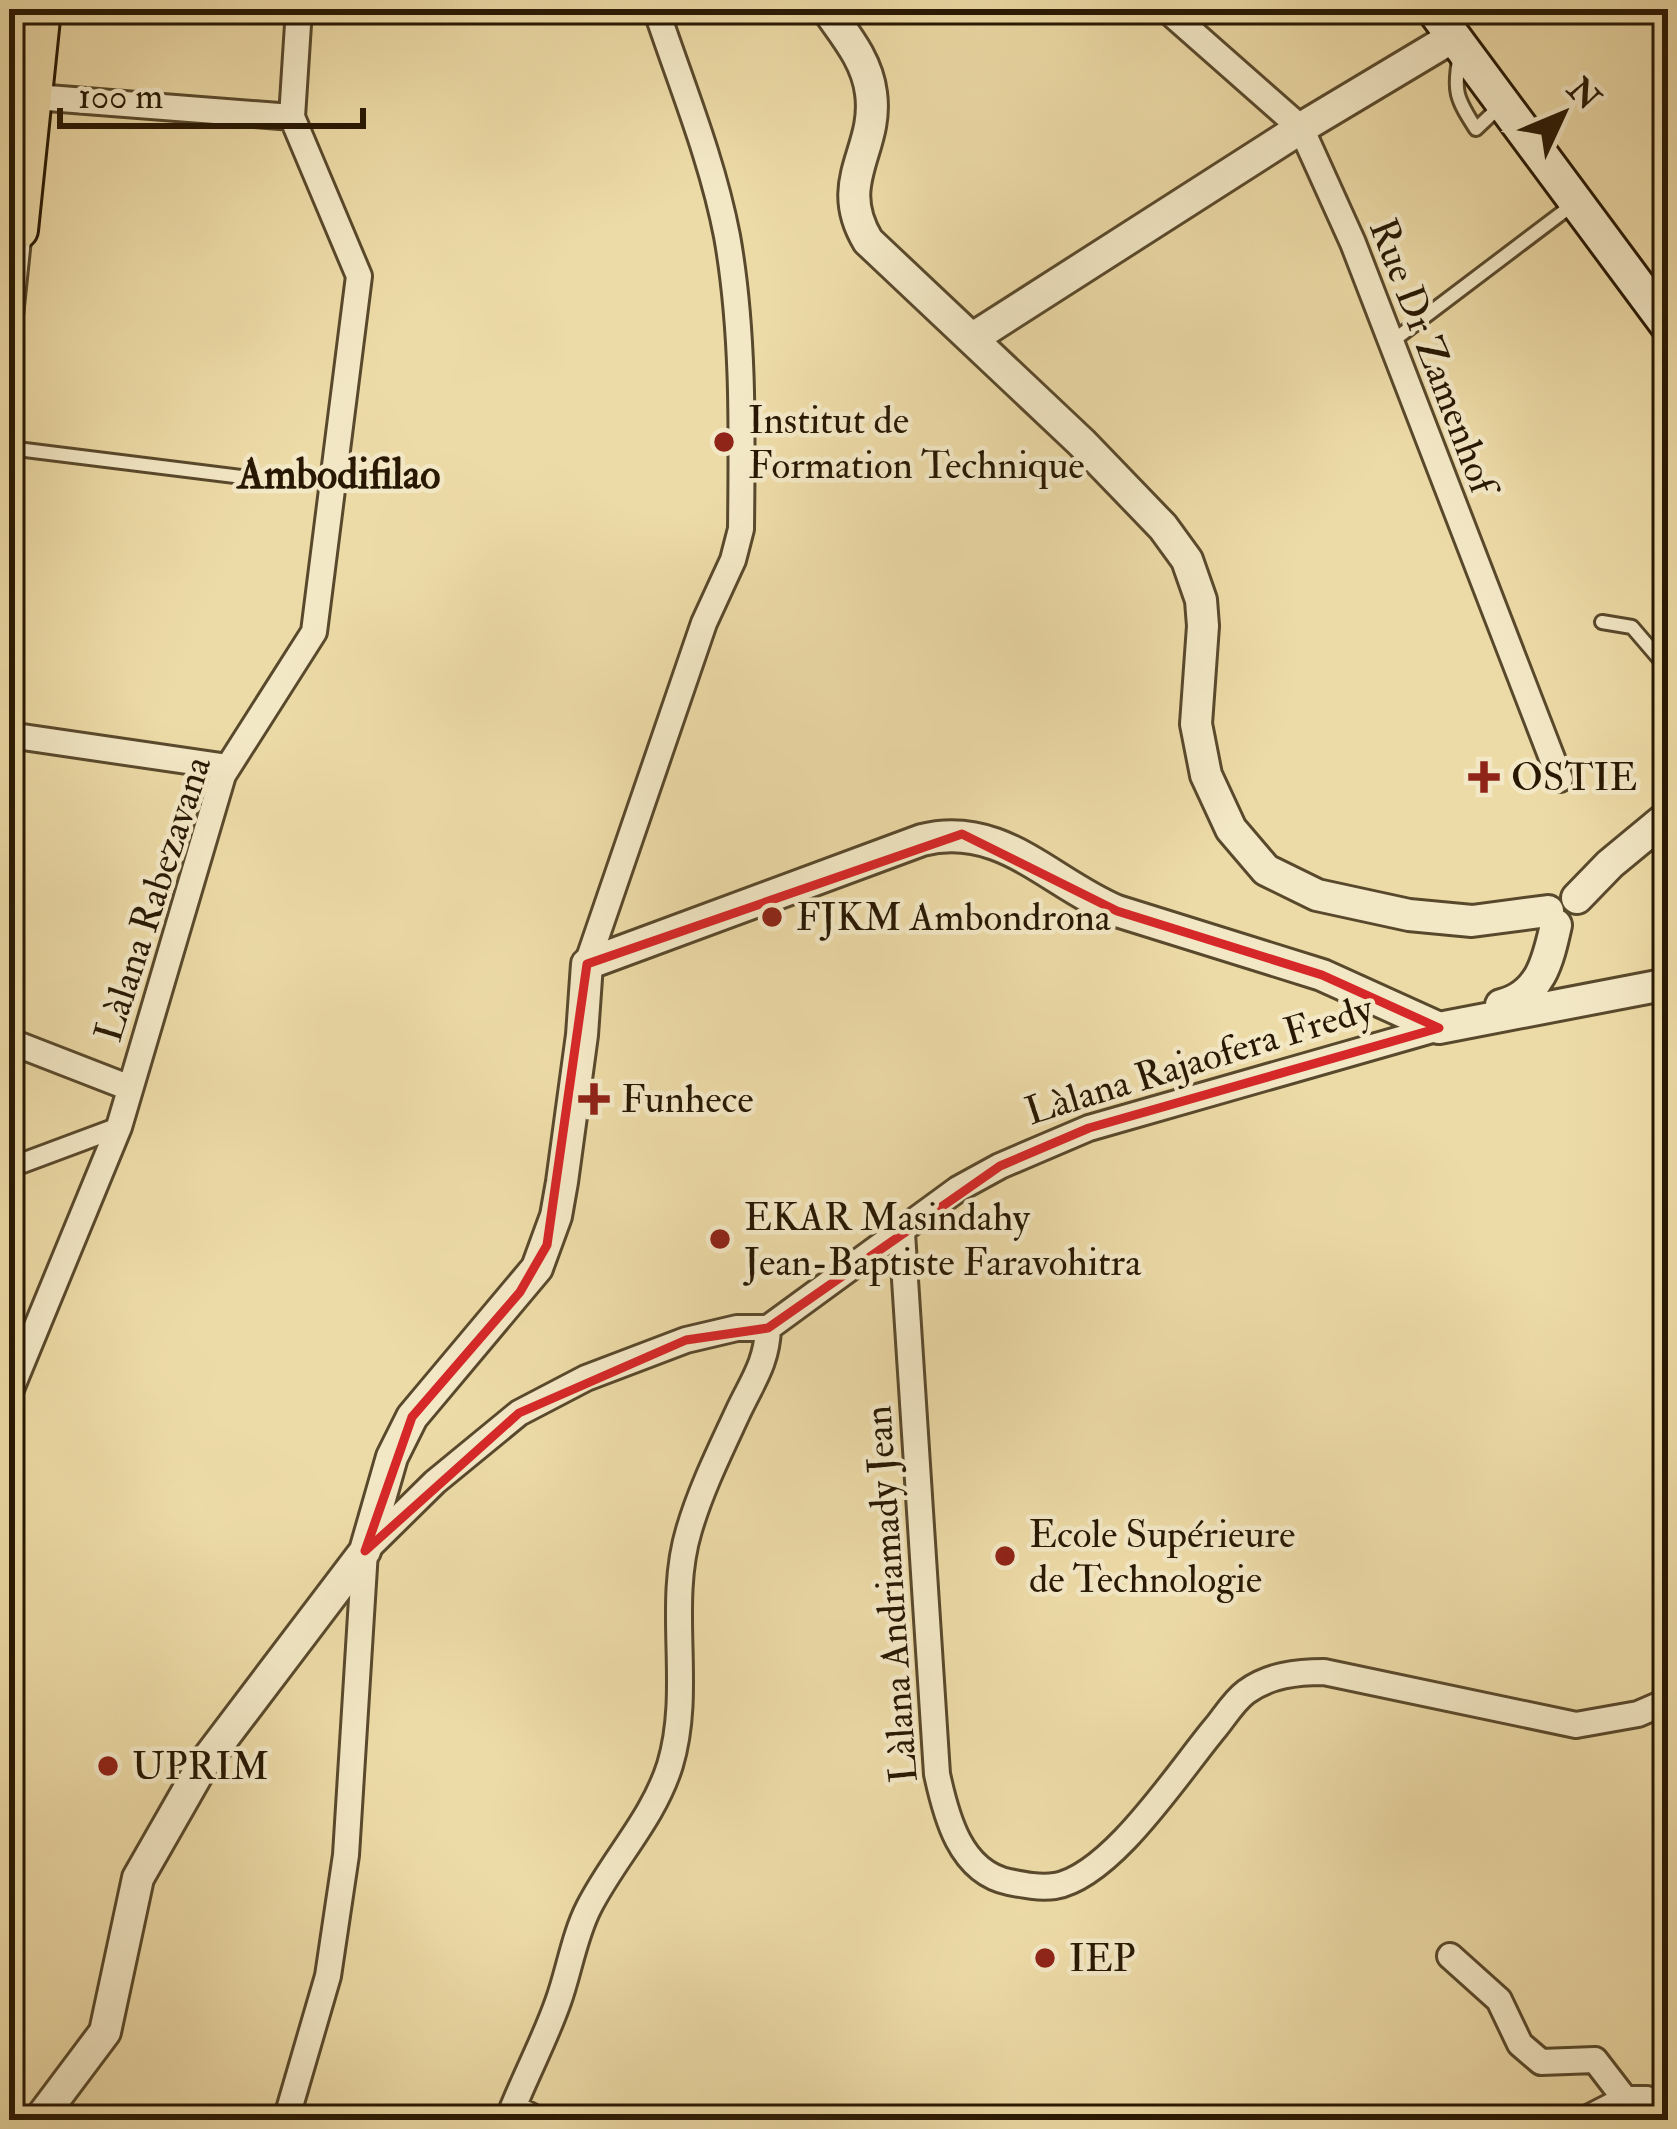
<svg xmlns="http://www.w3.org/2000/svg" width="1677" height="2129" viewBox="0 0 1677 2129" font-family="'IM FELL Double Pica',serif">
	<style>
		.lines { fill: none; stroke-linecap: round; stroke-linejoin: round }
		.service-casing { stroke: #59492c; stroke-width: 18 }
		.pedestrian-casing { stroke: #59492c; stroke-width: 24 }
		.minor-casing { stroke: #59492c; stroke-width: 30 }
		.tertiary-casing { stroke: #59492c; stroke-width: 36 }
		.secondary-casing { stroke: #281803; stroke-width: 39 }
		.primary-casing { stroke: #281803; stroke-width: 42 }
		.service { stroke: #f3e8c6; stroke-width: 12 }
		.pedestrian { stroke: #f3e8c6; stroke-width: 18 }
		.minor { stroke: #f3e8c6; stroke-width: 24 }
		.tertiary { stroke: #f3e8c6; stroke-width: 30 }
		.secondary { stroke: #f3e8c6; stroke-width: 33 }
		.primary { stroke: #eddba7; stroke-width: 36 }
		.marked { fill: none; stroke: #d62828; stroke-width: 9; stroke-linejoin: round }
		.poi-dot { fill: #8f2418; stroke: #f3e8c6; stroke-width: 4.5 }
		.labels { text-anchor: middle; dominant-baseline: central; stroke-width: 9; stroke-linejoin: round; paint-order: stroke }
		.street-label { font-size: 39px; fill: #281803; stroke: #f3e8c6 }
		.poi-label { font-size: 39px; fill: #281803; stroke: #f3e8c6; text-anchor: start }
		.neighbourhood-label { font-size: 42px; font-weight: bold; fill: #281803; stroke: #f3e8c6 }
	</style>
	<rect width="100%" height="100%" fill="#eddba7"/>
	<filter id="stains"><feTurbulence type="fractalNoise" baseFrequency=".00167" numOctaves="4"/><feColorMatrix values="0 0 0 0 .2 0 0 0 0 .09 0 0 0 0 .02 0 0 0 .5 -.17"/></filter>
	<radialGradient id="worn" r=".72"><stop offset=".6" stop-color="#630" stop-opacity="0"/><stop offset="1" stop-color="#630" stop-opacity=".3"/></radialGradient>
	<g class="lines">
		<g class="service-casing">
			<path id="service" d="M1460,55C1453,91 1456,98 1476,129L1495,111
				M1390,343L1575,203
				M9,448L266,480
				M1602,622L1632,627L1668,669"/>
		</g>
		<g class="pedestrian-casing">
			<path id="pedestrian" d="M9,1168L119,1127"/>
		</g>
		<g class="minor-casing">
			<path id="minor" d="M1166,9L1301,128L1353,243L1560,779
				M35,97L292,117
				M9,325L19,230
				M9,735L228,767
				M587,964L704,623L733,560L741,529C742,433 744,331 727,236C712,158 681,84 656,9
				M9,1041L130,1088
				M902,1233L937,1774C946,1816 960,1872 1009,1882C1024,1885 1039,1888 1055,1886C1112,1876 1179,1771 1216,1727C1225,1716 1234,1701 1246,1692C1269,1675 1297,1672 1324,1672L1576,1725L1638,1714L1668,1701
				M9,1394L119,1127L223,775L314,632L359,276L292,117L299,9
				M1450,1956L1499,2000L1520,2044L1541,2062L1595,2060L1625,2099
				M513,2107L538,2120
				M286,2120L328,1976L346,1855L365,1551L435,1482L519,1413L586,1378L686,1340L737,1328H768L958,1189L1000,1166L1089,1128L1439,1028
				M508,2120C523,2080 544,2042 558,2002C569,1972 574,1936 589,1907C614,1858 653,1819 670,1765C693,1689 666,1606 689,1530C701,1489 720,1451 738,1412C752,1382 767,1363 768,1328
				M1584,2120L1625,2099H1647"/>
		</g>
		<g class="tertiary-casing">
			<path id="tertiary" d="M827,9C845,35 867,60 871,93C879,150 832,181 868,241L1082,443L1163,527L1187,560L1201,600L1203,626L1196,724L1206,775L1231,829L1266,870L1317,895L1409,915L1472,921L1548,911
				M973,338L1301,128L1453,37
				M1577,898L1610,864L1668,816
				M1501,1005C1540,996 1548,961 1556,925
				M1439,1028L1668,984
				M39,2120L105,2032L138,1878L202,1766L365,1551L392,1457L412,1417L537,1268L556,1216L562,1182L582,1035L587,964L922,840C1001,820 1050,883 1117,911L1322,975L1439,1028"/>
		</g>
		<g class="secondary-casing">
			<path id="secondary" d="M1433,9L1668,326"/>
		</g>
		<g class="primary-casing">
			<path id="primary" d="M9,229L19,230L42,9"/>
		</g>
		<use href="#service" class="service"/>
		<use href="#pedestrian" class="pedestrian"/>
		<use href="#minor" class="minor"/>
		<use href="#tertiary" class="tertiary"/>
		<use href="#secondary" class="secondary"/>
		<use href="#primary" class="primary"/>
	</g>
	<path class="marked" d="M962,834L1117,911L1322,975L1439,1028L1089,1128L1000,1166L768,1328L686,1340L519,1413L365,1551L412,1417L520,1292L547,1245L587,964Z"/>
	<g class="poi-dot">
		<circle cx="724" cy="442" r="12"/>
		<path d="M1478 759h12v12h12v12h-12v12h-12v-12h-12v-12h12z"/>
		<circle cx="772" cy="917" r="12"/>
		<path d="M588 1081h12v12h12v12h-12v12h-12v-12h-12v-12h12z"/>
		<circle cx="720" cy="1239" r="12"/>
		<circle cx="1005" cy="1556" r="12"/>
		<circle cx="108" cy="1766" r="12"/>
		<circle cx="1045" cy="1958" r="12"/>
	</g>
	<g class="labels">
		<g class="street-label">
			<text transform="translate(1433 356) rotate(69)">Rue Dr Zamenhof</text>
			<text transform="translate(153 899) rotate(-72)">Làlana Rabezavana</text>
			<text transform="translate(1199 1060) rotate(-17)">Làlana Rajaofera Fredy</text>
			<text transform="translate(891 1594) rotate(-94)">Làlana Andriamady Jean</text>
		</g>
		<g class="poi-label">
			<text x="748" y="420">Institut de<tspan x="748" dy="45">Formation Technique</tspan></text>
			<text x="1511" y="777">OSTIE</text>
			<text x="796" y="917">FJKM Ambondrona</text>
			<text x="621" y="1099">Funhece</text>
			<text x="744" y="1217">EKAR Masindahy<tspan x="744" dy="45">Jean-Baptiste Faravohitra</tspan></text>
			<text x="1029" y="1534">Ecole Supérieure<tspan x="1029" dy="45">de Technologie</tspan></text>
			<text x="132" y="1766">UPRIM</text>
			<text x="1069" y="1958">IEP</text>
		</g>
		<g class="neighbourhood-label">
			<text x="339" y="475">Ambodifilao</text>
		</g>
	</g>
	<rect width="1677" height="2129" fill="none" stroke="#eddba7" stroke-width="48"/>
	<rect x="12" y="12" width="1653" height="2105" fill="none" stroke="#281803" stroke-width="6"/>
	<rect x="24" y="24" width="1629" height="2081" fill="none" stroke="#281803" stroke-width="3"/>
	<g transform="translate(1563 114) rotate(46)" stroke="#f3e8c6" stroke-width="9" paint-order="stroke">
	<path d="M0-9L21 45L0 30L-21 45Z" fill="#281803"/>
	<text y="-18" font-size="33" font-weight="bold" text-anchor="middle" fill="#281803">N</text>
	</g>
	<path d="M60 108v18h303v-18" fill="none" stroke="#281803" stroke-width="6"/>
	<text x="78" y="108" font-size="36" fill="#281803" stroke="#f3e8c6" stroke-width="9" paint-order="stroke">100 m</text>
	<rect width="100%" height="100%" filter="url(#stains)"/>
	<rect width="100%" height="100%" fill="url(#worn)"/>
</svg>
